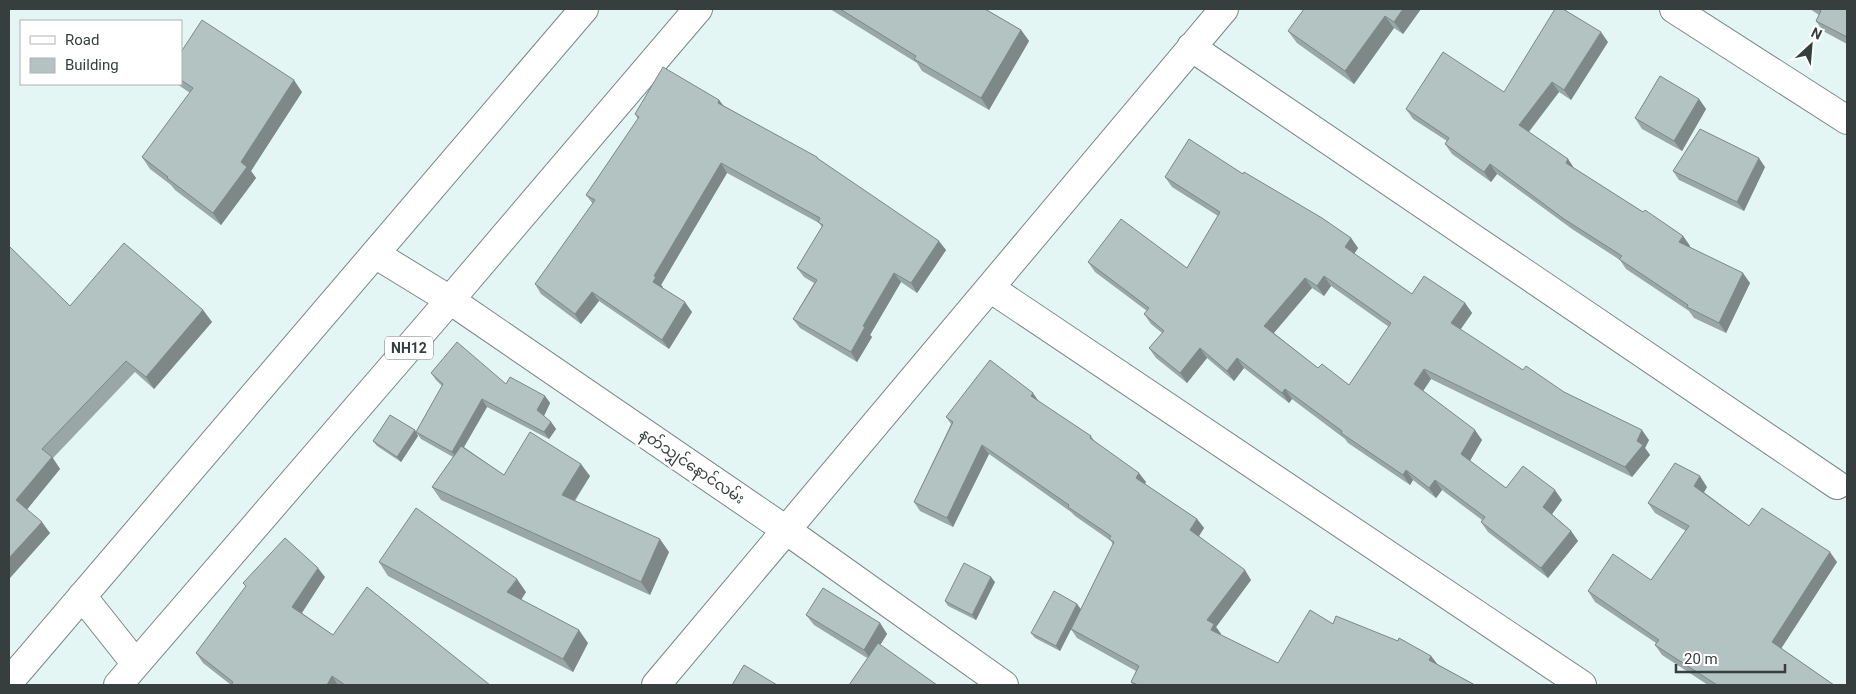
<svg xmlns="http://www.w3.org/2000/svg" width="1856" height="694" viewBox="0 0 1856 694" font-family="Roboto,'Noto Sans Myanmar',sans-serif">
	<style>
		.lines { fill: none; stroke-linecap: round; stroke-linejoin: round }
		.street-casing { stroke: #778786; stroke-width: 30 }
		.highway-casing { stroke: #778786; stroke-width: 30 }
		.street { stroke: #fff; stroke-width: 28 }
		.highway { stroke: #fff; stroke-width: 28 }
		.wall { fill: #99a8a6; fill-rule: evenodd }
		.shaded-wall { fill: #7d8887 }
		.building { fill: #b2c3c1; stroke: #7d8887; fill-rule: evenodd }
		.labels { text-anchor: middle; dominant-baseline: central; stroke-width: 5; stroke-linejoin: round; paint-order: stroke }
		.shield { fill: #fff; stroke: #737878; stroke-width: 1 }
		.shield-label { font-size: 14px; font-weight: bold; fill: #373e3e }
		.street-label { font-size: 15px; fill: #373e3e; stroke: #fff }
	</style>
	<rect width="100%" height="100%" fill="#e4f6f4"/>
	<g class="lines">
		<g class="street-casing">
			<path id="street" d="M1674,9L1847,120
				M1191,47L1837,485
				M375,254L450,300L786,530L1004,685
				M990,288L1582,685
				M656,685L1224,9"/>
		</g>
		<g class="highway-casing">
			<path id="highway" d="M82,596L136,664
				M9,682L584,9
				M118,685L450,300L698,9"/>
		</g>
		<use href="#street" class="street"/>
		<use href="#highway" class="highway"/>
	</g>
	<path class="wall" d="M830,9H985L1021,30L1029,41L989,110L922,71L917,63Z
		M1304,9H1421L1403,34L1394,28L1354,84L1297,43L1288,31Z
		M1810,9H1847V44L1823,31L1816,21L1819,15Z
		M1608,42L1571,100L1559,92L1529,132L1568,159L1574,168L1643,212L1683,236L1690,246V247L1750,283L1726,333L1694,318L1689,311L1626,269L1620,260L1572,229L1497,174L1491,182L1452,154L1445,144L1447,141L1413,119L1406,109L1504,92Z
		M181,52L302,92L251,171L256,178L221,225L175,190L171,185L150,169L142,157L190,93L177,84H181Z
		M1699,99L1706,109L1682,151L1642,129L1635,118Z
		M719,100L724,106L820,160L946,250L917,293L901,282L870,335L872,337L857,362L800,328L793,319L814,283L804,277L797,268L822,227L819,223L727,173L661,285L663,287L662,288L692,312L669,349L599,301L581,324L541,294L535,284L593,204L586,195L638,119L635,114Z
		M1765,167L1744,211L1679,180L1673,171Z
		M1243,174L1351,238L1358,248L1354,254L1412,294L1465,303L1472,313L1460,330L1523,370L1649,440L1645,448L1650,455L1632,477L1431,379L1423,391L1482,440L1470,461L1506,488L1562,500L1552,514L1571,531L1578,541L1548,578L1488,532L1481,522L1482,520L1442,490L1436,498L1413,480L1410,485L1348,443L1345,439L1292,399L1289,403L1244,368L1234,381L1207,358L1187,383L1156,358L1149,348L1162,333L1151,324L1144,314L1147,311L1095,272L1088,262L1187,268L1218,216L1172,187L1165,177ZM1331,286L1389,327L1349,385L1318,368L1274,333L1312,288L1324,296Z
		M9,246L70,306L203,310L212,322L154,389L135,372L53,458L60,469L27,509L50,533L9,579Z
		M431,373L506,384L545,396L550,403L544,416L551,422L556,429L549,439L487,407L464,447L504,475L590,476L575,501L669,552L650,595L441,500L432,487L453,457L421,439L416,432L442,386L436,380Z
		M1039,402L1091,436L1096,443L1146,482L1145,484L1197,519L1204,528L1199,536L1251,580L1216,627L1221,634L1220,635L1278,663L1333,624L1431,656L1437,664L1475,685H1133L1131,682L1136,671L1077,638L1071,629L1060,651L1035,638L1031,633L1077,604L1081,609L1113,545L1111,541L1075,516L1071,512L989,454L953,527L920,511L914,502L951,424L946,417Z
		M415,430L418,436L401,462L377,446L373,441Z
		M1707,487L1704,492L1749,526L1837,562L1781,648L1834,685H1708L1662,655L1655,645L1656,643L1595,602L1588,591L1651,580L1686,531L1655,513L1648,503Z
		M379,562L526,592L521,600L588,643L573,672L388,576Z
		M325,577L302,613L333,635L490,685H231L203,663L196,653L246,587L243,583Z
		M995,582L976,620L948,606L945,601Z
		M806,615L880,623L887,634L880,645L867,658L814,625Z"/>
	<path class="shaded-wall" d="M1403,9H1421L1403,34L1394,22Z
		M1385,16L1394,28L1354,84L1345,71Z
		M1021,30L1029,41L989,110L981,98Z
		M1601,32L1608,42L1571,100L1564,90Z
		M294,80L302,92L251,171L256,178L221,225L213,213L241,162Z
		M1552,82L1559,92L1526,135L1519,125Z
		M1699,99L1706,109L1682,151L1674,141Z
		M719,100L726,110L718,103Z
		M1759,158L1765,167L1744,211L1737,202Z
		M1568,159L1575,170L1566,163Z
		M721,163L727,173L661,285L663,287L659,291L653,282L654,276Z
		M1490,164L1497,174L1491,182L1484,172Z
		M1683,236L1690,246L1686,252L1679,242Z
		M1351,238L1358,248L1352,257L1345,247Z
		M939,241L946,250L917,293L911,283Z
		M894,273L901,282L870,335L872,337L857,362L851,352L863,326Z
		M1743,273L1750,283L1726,333L1719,323Z
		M1324,276L1331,286L1324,296L1317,286Z
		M1305,278L1312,288L1271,336L1264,326Z
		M592,292L599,301L581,324L575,314Z
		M685,302L692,312L669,349L662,340Z
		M1465,303L1472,313L1458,333L1451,323Z
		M203,310L212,322L154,389L146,377Z
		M1200,348L1207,358L1187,383L1180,373Z
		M1237,358L1244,368L1234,381L1227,371Z
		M1424,369L1431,379L1421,394L1414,384Z
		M1285,389L1292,399L1289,403L1282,393Z
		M1033,393L1040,403L1031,396Z
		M545,396L550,403L543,418L537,410Z
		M482,399L487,407L457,459L452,452Z
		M551,422L556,429L549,439L544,432Z
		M415,430L418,436L401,462L397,457Z
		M1475,430L1482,440L1468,464L1461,454Z
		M1642,430L1649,440L1645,448L1650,455L1632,477L1625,467Z
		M982,445L989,454L953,527L947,518Z
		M52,457L60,469L25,512L16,500Z
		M581,464L590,476L570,507L562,495Z
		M1406,470L1413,480L1410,485L1403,475Z
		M1139,473L1146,482L1142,487L1136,478Z
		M1700,476L1707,487L1702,496L1694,486Z
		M1435,480L1442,490L1436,498L1429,488Z
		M1555,490L1562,500L1550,517L1543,507Z
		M1197,519L1204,528L1197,539L1190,530Z
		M42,522L50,533L9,579V558Z
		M1571,531L1578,541L1548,578L1541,568Z
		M660,539L669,552L650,595L641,582Z
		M1830,552L1837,562L1779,652L1772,642Z
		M318,568L325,577L299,617L292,607Z
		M1245,570L1251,580L1216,627L1221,634L1217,640L1211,630L1207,620Z
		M991,577L995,582L976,620L972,615Z
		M517,579L526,592L517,606L507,592Z
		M1077,604L1081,610L1060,651L1056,646Z
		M880,623L887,634L871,660L864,650Z
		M579,630L588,643L573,672L563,659Z
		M1431,656L1438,665L1429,660Z
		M332,676L338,685H327Z"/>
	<path class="building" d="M840,9H985L1021,30L981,98L914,59L916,56Z
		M1304,9H1403L1394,22L1385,16L1345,71L1288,31Z
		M1555,9H1563L1601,32L1564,90L1552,82L1519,125L1568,159L1566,163L1643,212L1645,210L1683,236L1679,242L1743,273L1719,323L1687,307L1688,305L1619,259L1622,256L1564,219L1490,164L1484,172L1445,144L1449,138L1406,109L1443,52L1504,92Z
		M1818,9H1847V37L1816,21L1821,11Z
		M202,20L294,80L241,162L247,167L213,213L167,178L168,177L142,157L193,88L181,80V52Z
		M663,67L719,100L718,103L817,157V158L939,241L911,283L894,273L863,326L865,327L851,352L793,319L817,280L797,268L823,225L818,222L820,218L721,163L654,276L656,277L653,282L685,302L662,340L592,292L575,314L535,284L595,200L586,195L639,117L635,114Z
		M1660,76L1699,99L1674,141L1635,118Z
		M1700,129L1759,158L1737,202L1673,171Z
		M1189,139L1243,174L1244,172L1322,218L1351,238L1345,247L1412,294L1424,276L1465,303L1451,323L1523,370L1526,366L1564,392L1642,430L1637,441L1643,445L1625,467L1424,369L1414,384L1475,430L1461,454L1506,488L1523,466L1555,490L1543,507L1571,531L1541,568L1481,522L1485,517L1435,480L1429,488L1406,470L1403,475L1341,433L1342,431L1285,389L1282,393L1237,358L1227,371L1200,348L1180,373L1149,348L1164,331L1144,314L1149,308L1088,262L1121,219L1187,268L1220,212L1165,177ZM1324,276L1391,323L1349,385L1322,364L1318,368L1264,326L1305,278L1317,286Z
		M124,243L203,310L146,377L126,361L42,449L52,457L16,500L42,522L9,558V246L70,306Z
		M457,342L506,384L510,377L545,396L537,410L551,422L544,432L482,399L452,452L416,432L443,384L431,373Z
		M990,360L1033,393L1031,396L1091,436L1090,438L1139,473L1136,478L1197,519L1190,530L1245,570L1207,620L1214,624L1211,630L1278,663L1310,610L1333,624L1336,616L1398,641L1399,638L1431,656L1429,660L1475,685H1138L1131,682L1139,666L1071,629L1114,542L1109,539L1111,536L1068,507L1069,505L982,445L947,518L914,502L953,422L946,417Z
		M390,415L415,430L397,457L373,441Z
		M530,432L581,464L562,495L660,539L641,582L432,487L461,446L504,475Z
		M1675,463L1700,476L1694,486L1749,526L1762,508L1830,552L1772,642L1834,685H1717L1655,645L1659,640L1588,591L1613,554L1651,580L1689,526L1648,503Z
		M416,508L517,579L507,592L579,630L563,659L379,562Z
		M285,538L318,568L292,607L333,635L367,587L490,685H345L332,676L327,685H231L233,682L196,653L246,586L243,583Z
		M964,563L991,577L972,615L945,601Z
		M823,588L880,623L864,650L806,615Z
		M1054,591L1077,604L1056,646L1031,633Z
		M878,643L937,685H849Z
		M744,665L777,685H732Z"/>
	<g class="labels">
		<rect class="shield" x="385" y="336.5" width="48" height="23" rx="4"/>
		<g class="shield-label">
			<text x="409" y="348">NH12</text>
		</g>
		<g class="street-label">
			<text transform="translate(692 466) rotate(34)">နတ်သျှင်နောင်လမ်း</text>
		</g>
	</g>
	<rect width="1856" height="694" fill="none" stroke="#373e3e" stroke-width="20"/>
	<rect x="20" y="20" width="162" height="65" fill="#ffffff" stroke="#afb2b2"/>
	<rect x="30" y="36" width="25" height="8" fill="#ffffff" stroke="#afb2b2"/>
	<text x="65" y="45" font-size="15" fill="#373e3e">Road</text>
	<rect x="30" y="58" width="25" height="15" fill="#b2c3c1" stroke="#afb2b2"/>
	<text x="65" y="70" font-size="15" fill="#373e3e">Building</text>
	<g transform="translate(1811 45) rotate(26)" stroke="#ffffff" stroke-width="4" paint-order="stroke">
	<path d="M0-4L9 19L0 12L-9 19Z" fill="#373e3e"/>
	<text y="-8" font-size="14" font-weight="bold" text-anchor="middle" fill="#373e3e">N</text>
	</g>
	<path d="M1676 664v8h109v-8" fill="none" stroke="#373e3e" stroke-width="2.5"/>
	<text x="1684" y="664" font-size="15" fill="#373e3e" stroke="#ffffff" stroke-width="4" paint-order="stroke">20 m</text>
</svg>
